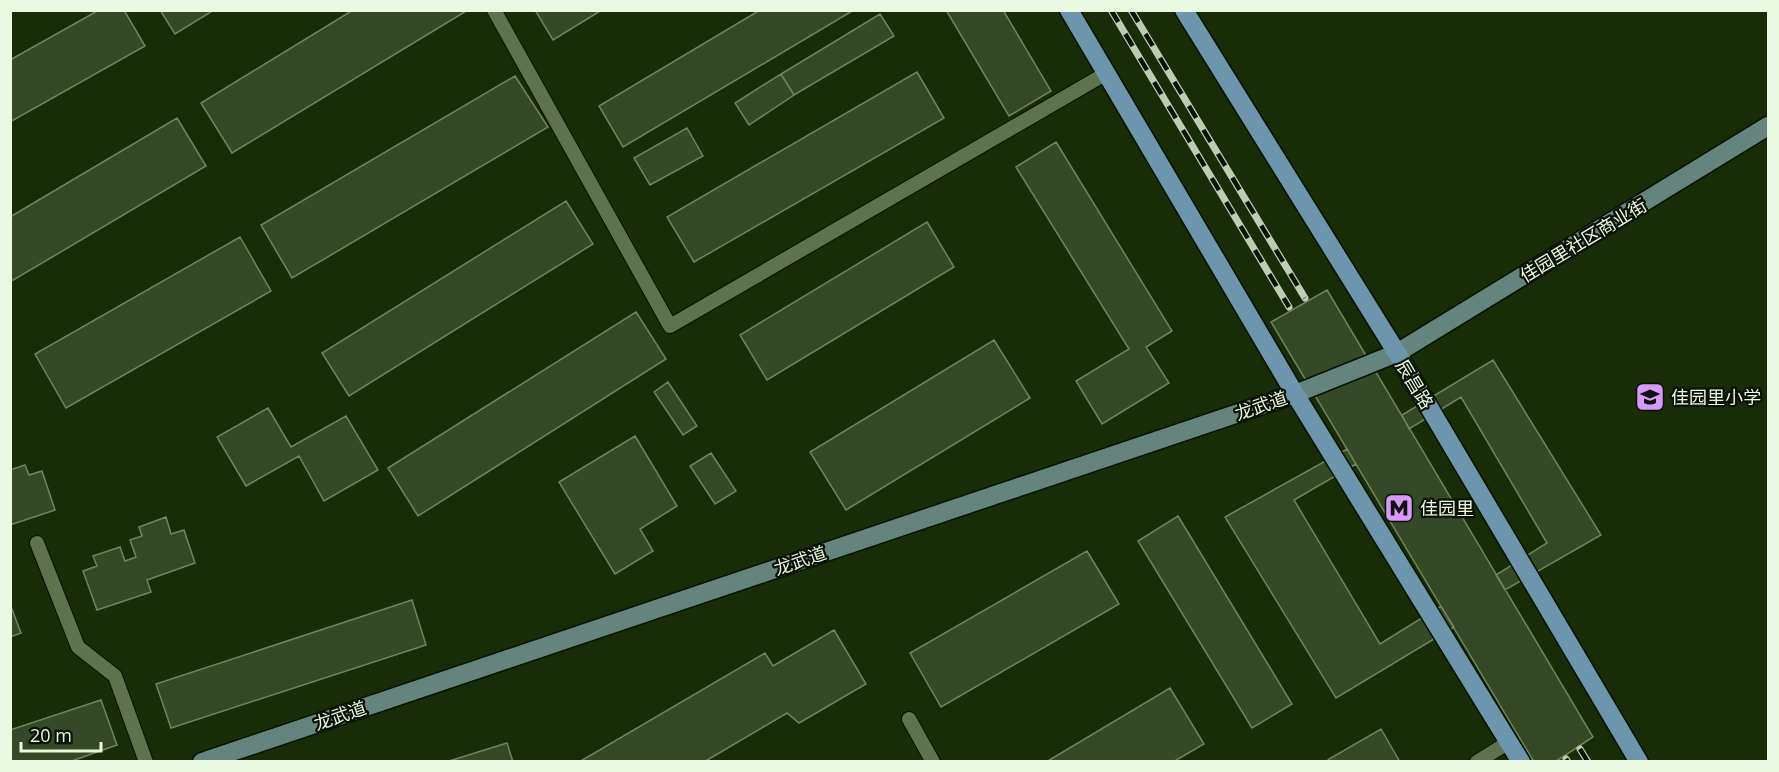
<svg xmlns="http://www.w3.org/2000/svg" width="1779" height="772" viewBox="0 0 1779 772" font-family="'Open Sans','Noto Sans SC',sans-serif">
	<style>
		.building { fill: #344925; stroke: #6e865f; stroke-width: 1.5 }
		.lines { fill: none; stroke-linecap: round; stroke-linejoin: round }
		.lane-casing { stroke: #051300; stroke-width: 16 }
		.secondary-casing { stroke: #051300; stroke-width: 21 }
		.primary-casing { stroke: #051300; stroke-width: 21 }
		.lane { stroke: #5c734d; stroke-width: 14 }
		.secondary { stroke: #65847d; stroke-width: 18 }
		.primary { stroke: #6d96ac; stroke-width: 18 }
		.rail-casing { stroke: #bdccb3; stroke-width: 7 }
		.rail { stroke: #091104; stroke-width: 4.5; stroke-dasharray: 14; stroke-linecap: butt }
		.labels { text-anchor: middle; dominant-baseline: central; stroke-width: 4.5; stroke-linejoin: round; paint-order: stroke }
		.street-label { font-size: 18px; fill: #eaf8e2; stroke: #091104 }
		.poi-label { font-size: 18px; fill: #eaf8e2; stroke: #091104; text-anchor: start }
	</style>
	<rect width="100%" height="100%" fill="#182c07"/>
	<path class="building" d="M99,10H124L145,46L10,122V60Z
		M160,10H214L175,34Z
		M353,10H468L232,153L201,103Z
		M535,10H602L553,40Z
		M760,10H854L623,147L599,106Z
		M946,10H1003L1051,91L1009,116Z
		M880,14L894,36L794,95L781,74Z
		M917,72L944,118L694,262L667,217Z
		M781,74L794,95L749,125L735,103Z
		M515,76L548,127L292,278L261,225Z
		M177,118L206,166L10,282V217Z
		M687,128L703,156L650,185L634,158Z
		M1056,142L1172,331L1146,347L1169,383L1102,424L1076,381L1129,349L1016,167Z
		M566,201L593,244L349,396L322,353Z
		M927,222L954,267L767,380L740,335Z
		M240,237L271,291L66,408L35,354Z
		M1327,290L1593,737L1555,762H1534L1271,322Z
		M636,312L666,359L418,516L388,468Z
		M994,340L1030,398L846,510L810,452Z
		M1493,360L1601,535L1505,590L1496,575L1547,543L1461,397L1409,429L1402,415Z
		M668,382L697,426L683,435L654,392Z
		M268,408L291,447L346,416L378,470L324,501L299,456L246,486L217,437Z
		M635,436L677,506L640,529L653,551L615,574L559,482Z
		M1347,449L1356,464L1294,500L1380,644L1441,606L1454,627L1336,698L1225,517Z
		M711,453L736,491L715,504L690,466Z
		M25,465L29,475L42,471L55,510L10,525V470Z
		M1178,516L1292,704L1252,728L1138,541Z
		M166,517L171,534L184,530L195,563L147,580L151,592L97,610L83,571L97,566L93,556L120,547L125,561L136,557L130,540L142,536L139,527Z
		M1087,551L1119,604L941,707L910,653Z
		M412,600L426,645L171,728L156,684Z
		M10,604L21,633L10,637Z
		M834,630L866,684L799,723L787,713L704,762H579L765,653L773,666Z
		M1170,688L1204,744L1173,762H1046Z
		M101,700L117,745L69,762H10V730Z
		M1381,729L1400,762H1326L1329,759Z
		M507,743L513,762H446Z"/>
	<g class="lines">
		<g class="lane-casing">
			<path id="lane" d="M494,10L670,326L1105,74
				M37,543L78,647L115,676L146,762
				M909,719L933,762
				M1477,762L1509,742"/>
		</g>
		<g class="secondary-casing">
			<path id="secondary" d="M202,762L1295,394L1397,353L1768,126"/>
		</g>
		<g class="primary-casing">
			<path id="primary" d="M1069,10L1295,394L1521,762
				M1184,10L1397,353L1639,762"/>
		</g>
		<use href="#lane" class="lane"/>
		<use href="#secondary" class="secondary"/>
		<use href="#primary" class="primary"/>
		<g class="rail-casing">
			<path id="rail" d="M1111,10L1289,307
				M1131,10L1305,298
				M1580,749L1588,762
				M1566,759L1568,762"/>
		</g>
		<use href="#rail" class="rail"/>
	</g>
	<defs>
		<g id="school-square" transform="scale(1.5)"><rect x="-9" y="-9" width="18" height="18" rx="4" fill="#d89af8" stroke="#091104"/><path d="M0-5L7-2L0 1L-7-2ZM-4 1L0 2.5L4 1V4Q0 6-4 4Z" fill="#111"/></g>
		<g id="metro-square" transform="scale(1.5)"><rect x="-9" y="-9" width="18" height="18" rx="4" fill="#d89af8" stroke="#091104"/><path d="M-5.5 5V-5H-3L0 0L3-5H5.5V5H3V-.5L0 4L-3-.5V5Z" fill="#111"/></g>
	</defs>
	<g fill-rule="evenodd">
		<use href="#school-square" x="1650" y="397"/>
		<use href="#metro-square" x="1399" y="508"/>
	</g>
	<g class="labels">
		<g class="street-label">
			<text transform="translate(1583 240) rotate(-31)">佳园里社区商业街</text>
			<text transform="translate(1415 384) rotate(59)">辰昌路</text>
			<text transform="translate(1261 405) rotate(-19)">龙武道</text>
			<text transform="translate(800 560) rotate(-19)">龙武道</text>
			<text transform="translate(340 715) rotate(-19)">龙武道</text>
		</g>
		<g class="poi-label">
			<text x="1671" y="397">佳园里小学</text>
			<text x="1420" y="508">佳园里</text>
		</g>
	</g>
	<rect width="1779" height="772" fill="none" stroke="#eaf8e2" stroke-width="24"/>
	<path d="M21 742v9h80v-9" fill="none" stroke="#eaf8e2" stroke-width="3"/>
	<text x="30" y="742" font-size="18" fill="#eaf8e2" stroke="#091104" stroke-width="4.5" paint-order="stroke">20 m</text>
</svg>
